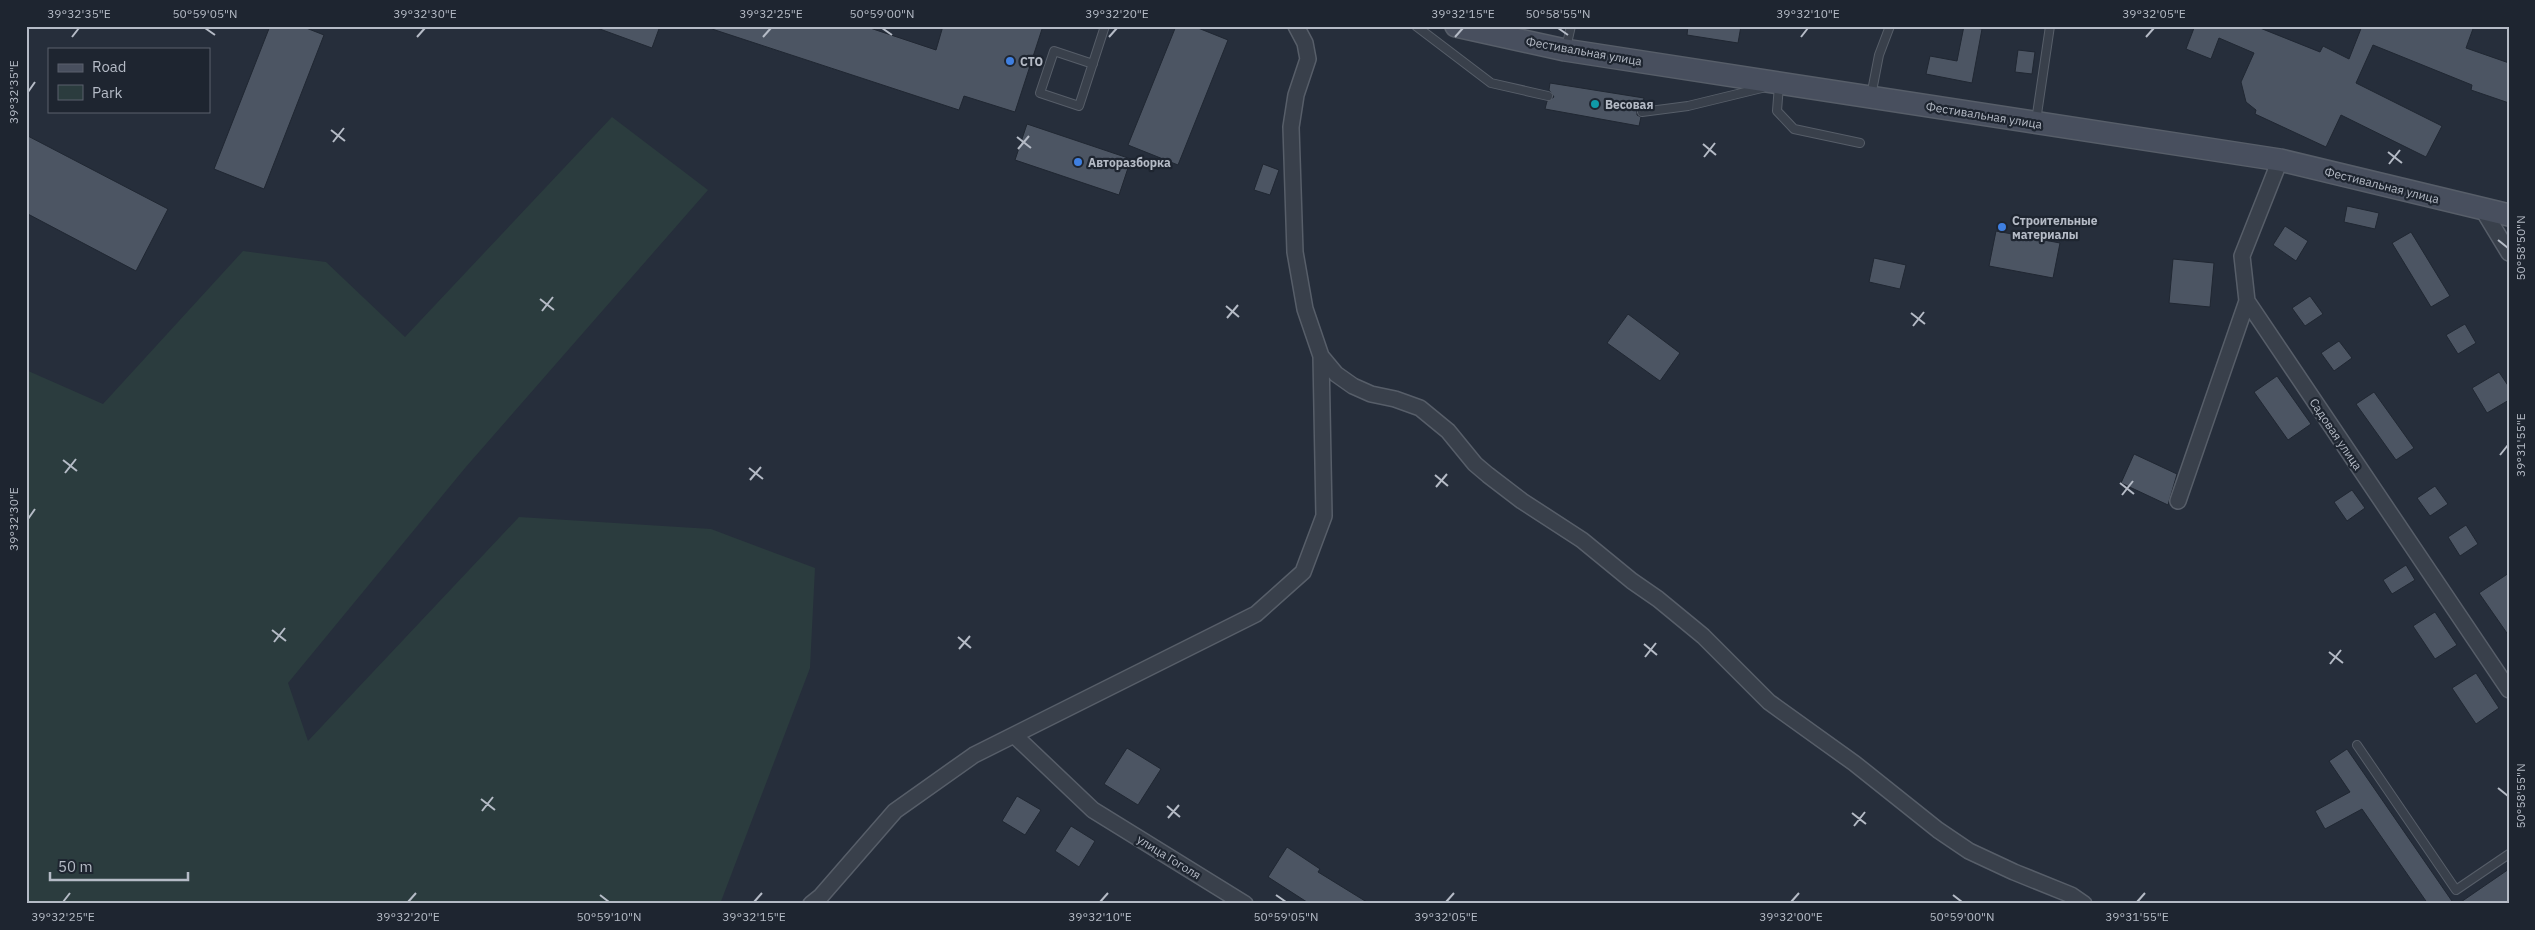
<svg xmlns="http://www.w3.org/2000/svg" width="2535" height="930" viewBox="0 0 2535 930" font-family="'IBM Plex Sans',sans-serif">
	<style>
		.green { fill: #2b3c3e }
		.building { fill: #4c5563; stroke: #202732 }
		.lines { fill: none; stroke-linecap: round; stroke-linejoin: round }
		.service-casing { stroke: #575e69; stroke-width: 10 }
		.minor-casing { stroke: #575e69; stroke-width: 18 }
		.secondary-casing { stroke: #575e69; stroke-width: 24 }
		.service { stroke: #39404b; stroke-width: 8 }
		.minor { stroke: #39404b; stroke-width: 15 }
		.secondary { stroke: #484f5e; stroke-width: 21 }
		.ticks { fill: none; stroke: #b5bbc6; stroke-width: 2 }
		.shop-dot { fill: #3f7fe0; stroke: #1e2530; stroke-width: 2 }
		.culture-dot { fill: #0f9aa8; stroke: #1e2530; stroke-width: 2 }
		.labels { text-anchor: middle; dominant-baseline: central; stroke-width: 4.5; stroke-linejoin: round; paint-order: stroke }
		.street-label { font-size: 12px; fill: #b5bbc6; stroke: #1e2530 }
		.poi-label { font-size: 12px; font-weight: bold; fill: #b5bbc6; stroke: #1e2530; text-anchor: start }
		.neatline { fill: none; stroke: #b5bbc6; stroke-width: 2 }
		.ticks-label { font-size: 12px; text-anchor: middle; fill: #b5bbc6 }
	</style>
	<rect width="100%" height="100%" fill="#262e3b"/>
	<path class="green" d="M612,117L708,190L465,468L288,683L308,741L519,517L711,529L815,568L810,668L720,904H26V370L103,404L243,251L326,262L405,337Z"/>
	<path class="building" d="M270,26H301L324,35L264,189L214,169Z
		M598,26H660L652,48L597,28Z
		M713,26H864L936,50L943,26H1043L1015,112L964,96L959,110L712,29Z
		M1176,26H1193L1228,40L1178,165L1128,145Z
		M1688,26H1741L1738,43L1687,35Z
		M1964,26L1982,29L1972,83L1926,74L1930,56L1957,61Z
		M2192,26H2255L2320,52L2323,46L2349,59L2362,26H2474L2466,48L2509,63V103L2471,90L2472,85L2373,45L2356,83L2442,126L2426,157L2341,115L2326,147L2255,114L2256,110L2246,102L2241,82L2254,53L2219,38L2211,59L2186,49L2194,28Z
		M2018,50L2035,52L2032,74L2015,72Z
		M1550,83L1644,98L1642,106L1637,110V115L1641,117L1639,126L1545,109L1547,101L1554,97L1549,90Z
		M1027,124L1131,159L1119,195L1015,160Z
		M26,135L168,209L136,271L26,213Z
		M1263,164L1279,170L1270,195L1254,190Z
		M2347,206L2379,213L2375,229L2344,222Z
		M2285,226L2308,241L2296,261L2273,245Z
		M1996,231L2060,243L2053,278L1989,266Z
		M2411,232L2450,296L2431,307L2392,243Z
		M1874,258L1906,265L1900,289L1869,282Z
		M2173,259L2214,263L2210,307L2169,303Z
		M2310,296L2323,314L2305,326L2292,308Z
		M1628,314L1680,353L1660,381L1607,343Z
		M2465,324L2476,343L2458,354L2446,335Z
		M2339,341L2352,358L2334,371L2321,353Z
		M2499,372L2509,387V400L2487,413L2472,388Z
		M2277,376L2311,424L2288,440L2254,392Z
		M2374,392L2414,448L2396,460L2356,404Z
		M2134,454L2177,474L2168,505L2121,483Z
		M2435,486L2448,504L2430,516L2417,498Z
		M2352,490L2365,508L2347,521L2334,502Z
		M2466,525L2478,544L2460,556L2448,537Z
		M2406,565L2415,580L2392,594L2383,580Z
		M2509,573V636L2479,593Z
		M2435,612L2457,645L2435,659L2413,626Z
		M2476,673L2499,708L2476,724L2452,688Z
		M1127,748L1161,769L1138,805L1104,784Z
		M2347,749L2454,904H2428L2362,809L2325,829L2315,811L2350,792L2329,761Z
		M1017,796L1041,810L1025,835L1002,821Z
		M1071,826L1095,841L1079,867L1055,851Z
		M1287,847L1320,869L1318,872L1370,904H1310L1268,877Z
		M2509,869V904H2458Z"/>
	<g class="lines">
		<g class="service-casing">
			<path id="service" d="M1416,26L1491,83L1548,96
				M1566,48L1571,26
				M1093,64L1054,51L1040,93L1079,106L1105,26
				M1779,85L1777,111L1794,129L1860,143
				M1871,96L1879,55L1890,26
				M1642,112L1688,106L1762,88
				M2036,121L2050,26
				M2357,745L2456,890L2509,854"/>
		</g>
		<g class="minor-casing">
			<path id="minor" d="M1296,26L1305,43L1308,59L1296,95L1291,127L1295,252L1305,309L1321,356L1336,374L1353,386L1371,394L1395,399L1420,408L1448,431L1475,464L1488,475L1522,501L1582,540L1632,581L1658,599L1703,636L1769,702L1854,763L1938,830L1969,851L2014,872L2071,895L2084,904
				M2280,160L2242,256L2247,301L2509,690
				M2483,210L2509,253
				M2178,501L2247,301
				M1014,735L1256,614L1303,572L1324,516L1321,356
				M811,904L821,896L895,811L974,755L1014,735L1093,810L1245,904"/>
		</g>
		<g class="secondary-casing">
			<path id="secondary" d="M1456,26L1565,50L2280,160L2509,215"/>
		</g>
		<use href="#service" class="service"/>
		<use href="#minor" class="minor"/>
		<use href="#secondary" class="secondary"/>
	</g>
	<path class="ticks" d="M205,28L215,35M882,28L892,35M1558,28L1568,35M72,37L79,28M417,37L425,28M763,37L771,28M1109,37L1117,28M1455,37L1463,28M1801,37L1808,28M2146,37L2154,28M28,92L35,82M331,130L345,141M1017,137L1031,148M333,142L344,128M1703,144L1716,155M1018,149L1029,136M2388,152L2402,163M1704,157L1715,143M2389,164L2400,150M2498,240L2508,248M540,299L554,310M1226,306L1239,317M542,311L553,297M1911,313L1925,324M1227,318L1238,305M1913,326L1924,312M2500,455L2508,445M63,460L77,471M749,468L763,479M65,473L76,459M1435,475L1448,486M750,480L761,467M2120,483L2134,494M1436,487L1447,474M2122,495L2133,481M28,519L35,509M272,630L286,641M958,637L971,648M274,642L285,628M1644,644L1657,655M959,649L970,636M2329,652L2343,663M1645,657L1656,643M2330,664L2341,650M2498,788L2508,796M481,799L495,810M1167,806L1180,817M482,811L493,797M1852,813L1866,824M1168,818L1179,805M1854,826L1865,812M600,895L609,902M1276,895L1286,902M1953,895L1962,902M63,902L70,893M408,902L416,893M754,902L762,893M1100,902L1108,893M1446,902L1454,893M1791,902L1799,893M2137,902L2145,893"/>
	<g class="shop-dot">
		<circle cx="1010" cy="61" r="5"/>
		<circle cx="1078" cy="162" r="5"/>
		<circle cx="2002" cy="227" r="5"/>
	</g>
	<circle class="culture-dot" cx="1595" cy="104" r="5"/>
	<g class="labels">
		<g class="street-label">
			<text transform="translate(1584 51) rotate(10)">Фестивальная улица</text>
			<text transform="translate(1984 115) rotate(9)">Фестивальная улица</text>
			<text transform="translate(2382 185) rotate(14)">Фестивальная улица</text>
			<text transform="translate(2336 434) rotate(56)">Садовая улица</text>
			<text transform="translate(1169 857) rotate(32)">улица Гоголя</text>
		</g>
		<g class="poi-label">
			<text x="1020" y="61">СТО</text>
			<text x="1605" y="104">Весовая</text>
			<text x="1088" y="162">Авторазборка</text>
			<text x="2012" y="220">Строительные<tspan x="2012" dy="14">материалы</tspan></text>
		</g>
	</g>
	<rect width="2535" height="930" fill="none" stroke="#1e2530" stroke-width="55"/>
	<rect x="48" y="48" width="162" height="65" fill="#1e2530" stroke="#5a616c"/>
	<rect x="58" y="64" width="25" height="8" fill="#484f5e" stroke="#5a616c"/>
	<text x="92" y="72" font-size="15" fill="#b5bbc6">Road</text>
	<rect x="58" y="85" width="25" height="15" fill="#2b3c3e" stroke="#5a616c"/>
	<text x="92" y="98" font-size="15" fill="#b5bbc6">Park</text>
	<path d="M50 872v8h138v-8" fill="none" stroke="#b5bbc6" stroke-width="2.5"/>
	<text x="58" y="872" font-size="15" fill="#b5bbc6" stroke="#1e2530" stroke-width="4" paint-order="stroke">50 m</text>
	<rect x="28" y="28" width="2480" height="874" class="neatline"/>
	<g class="ticks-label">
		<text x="79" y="18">39°32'35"E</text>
		<text x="205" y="18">50°59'05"N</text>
		<text x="425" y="18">39°32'30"E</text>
		<text x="771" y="18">39°32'25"E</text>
		<text x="882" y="18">50°59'00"N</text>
		<text x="1117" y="18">39°32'20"E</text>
		<text x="1463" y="18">39°32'15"E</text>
		<text x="1558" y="18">50°58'55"N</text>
		<text x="1808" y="18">39°32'10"E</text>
		<text x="2154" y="18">39°32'05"E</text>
		<text transform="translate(14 92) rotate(-90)" y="4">39°32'35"E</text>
		<text transform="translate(2521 248) rotate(-90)" y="4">50°58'50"N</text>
		<text transform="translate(2521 445) rotate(-90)" y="4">39°31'55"E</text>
		<text transform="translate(14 519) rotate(-90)" y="4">39°32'30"E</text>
		<text transform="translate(2521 796) rotate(-90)" y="4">50°58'55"N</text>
		<text x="63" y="921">39°32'25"E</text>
		<text x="408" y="921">39°32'20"E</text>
		<text x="609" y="921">50°59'10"N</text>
		<text x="754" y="921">39°32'15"E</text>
		<text x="1100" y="921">39°32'10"E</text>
		<text x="1286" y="921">50°59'05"N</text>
		<text x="1446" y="921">39°32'05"E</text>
		<text x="1791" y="921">39°32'00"E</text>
		<text x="1962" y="921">50°59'00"N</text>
		<text x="2137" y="921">39°31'55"E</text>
	</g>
</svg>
